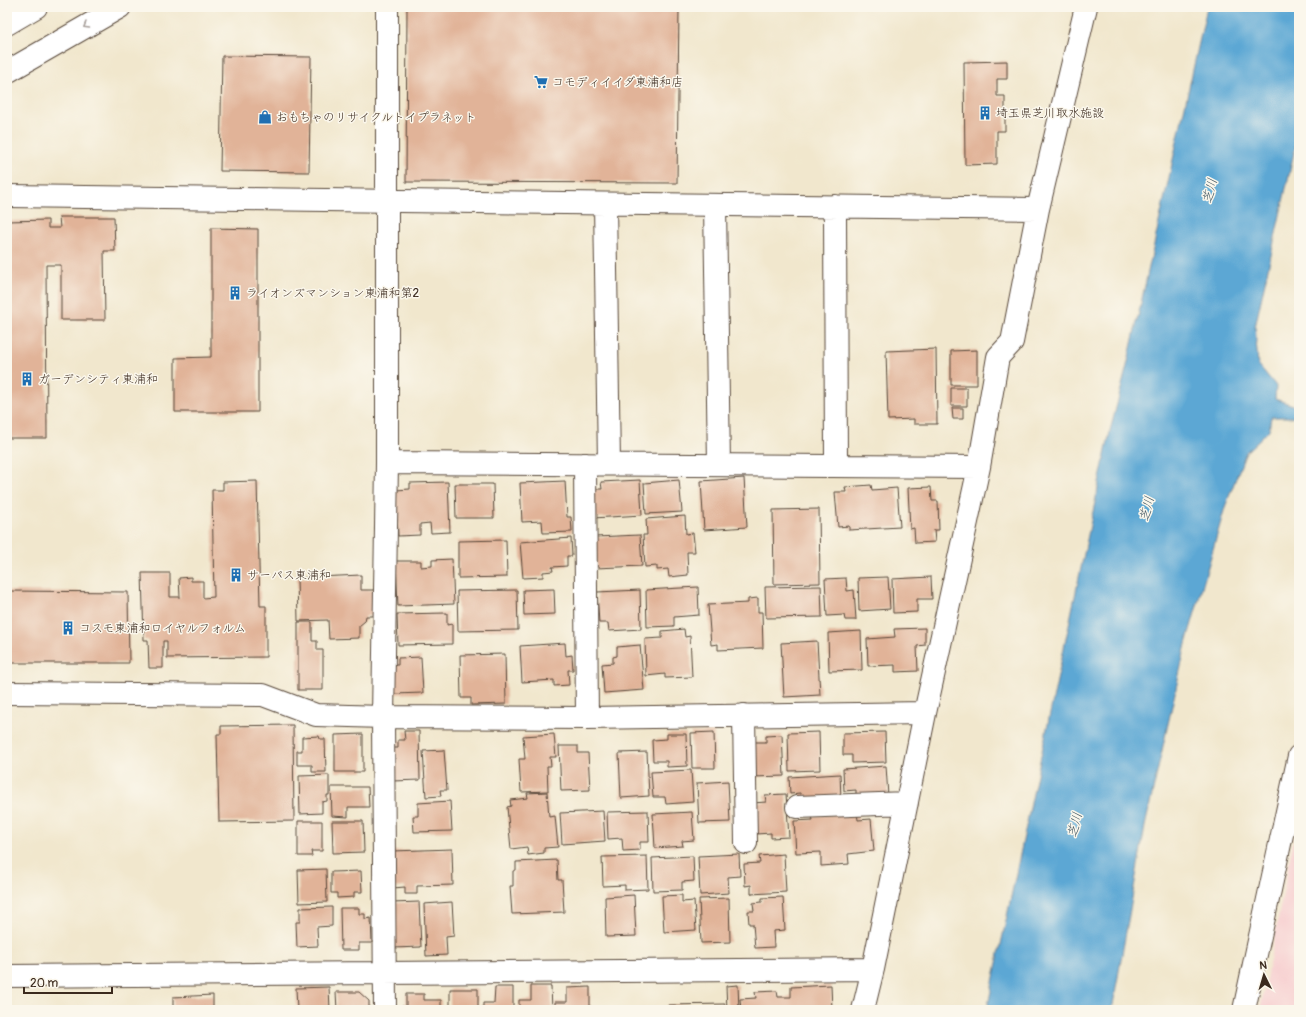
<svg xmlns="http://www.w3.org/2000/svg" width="1306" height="1017" viewBox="0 0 1306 1017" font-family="Pangolin,'Klee One',sans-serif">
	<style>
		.built { fill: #f7cfd0 }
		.water { fill: #5ca7d4; stroke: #4c6879 }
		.building { fill: #e1b398 }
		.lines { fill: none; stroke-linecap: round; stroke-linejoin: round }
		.minor-casing { stroke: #564638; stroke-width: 24 }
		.minor { stroke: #fff; stroke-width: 22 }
		.oneway { stroke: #a79f9a }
		.labels { text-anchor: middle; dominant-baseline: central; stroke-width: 3; stroke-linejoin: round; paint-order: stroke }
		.poi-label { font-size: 12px; fill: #3b2a1e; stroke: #fbf7ec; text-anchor: start }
		.water-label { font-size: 13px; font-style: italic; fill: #485c67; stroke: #fbf7ec }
	</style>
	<rect width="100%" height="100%" fill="#fbf7ec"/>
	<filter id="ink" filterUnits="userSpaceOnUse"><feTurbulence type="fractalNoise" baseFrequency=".025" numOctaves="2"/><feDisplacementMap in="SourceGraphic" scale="8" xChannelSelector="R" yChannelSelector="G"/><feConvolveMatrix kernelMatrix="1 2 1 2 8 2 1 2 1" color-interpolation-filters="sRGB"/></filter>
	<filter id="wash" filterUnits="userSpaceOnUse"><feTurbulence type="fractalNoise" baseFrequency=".012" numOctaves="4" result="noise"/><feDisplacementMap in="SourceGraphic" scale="16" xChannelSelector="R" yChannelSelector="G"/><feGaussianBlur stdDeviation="0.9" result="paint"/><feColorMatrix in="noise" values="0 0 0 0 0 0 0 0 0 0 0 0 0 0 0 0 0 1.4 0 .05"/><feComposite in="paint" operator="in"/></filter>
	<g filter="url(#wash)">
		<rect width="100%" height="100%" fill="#f1e7cd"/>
		<path class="built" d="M1299,812V1010H1260Z"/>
		<path class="water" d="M1207,7H1299V130L1255,327L1258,364L1276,386L1275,399L1299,407L1297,417H1271L1269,430L1246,452L1225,507L1186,644L1145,826L1112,1010H987L1111,427L1127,366Z"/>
		<g id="blocks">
			<path class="building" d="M407,7H679L677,183L406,182Z
				M222,56L311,57L309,172L220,171Z
				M1007,61V79H997V96H1005V131H997V164L965,165L964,62Z
				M59,217H114L115,251H104L105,320H61V265H46L47,438H7V221L48,220V228H60Z
				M211,228L258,229V412H175V358L211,357Z
				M936,349L937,424H914V419L888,420L886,351Z
				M977,350V385H951V351Z
				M951,388H967V406H951Z
				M952,408H963V419H953Z
				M744,478L747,527L704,530L701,481Z
				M640,480L642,515L593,518L591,489H602L601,482Z
				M679,480L682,512L646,514L644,483Z
				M257,481L260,606H266V657L167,658V641H163V668H149L148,640H144L142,573H170V597H180L179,578L191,577V581H203V598L214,597L212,490H223V482Z
				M565,481L567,517H571L572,532L543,533L542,521L522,522L520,483Z
				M448,482L450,532L431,533L430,523L420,524V535L398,536L396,490L410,489V483Z
				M455,484H493L494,518H456Z
				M871,485L872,490L897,488L900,527L849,530V526L838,527L835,492H846L845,487Z
				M931,487L932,501H938L939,530H934L935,542L915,543L914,528L910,529L908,488Z
				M819,509L820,583L774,584L773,510Z
				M685,516L686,534L693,533L695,552H687L688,575L669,577L668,569L657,570V566L645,567L643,535H647L646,519Z
				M640,535L642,566L596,568L595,537Z
				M571,538L572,556H567V566L552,567L553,571L543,572V577L523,578L520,542Z
				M506,540L507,577L458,578V541Z
				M452,559L454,604L398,606L396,561H421V567L432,566V560Z
				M361,575V590H374L375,616H366L365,621L359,626V638L329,639L328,620L298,621L297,578Z
				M888,577L890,609L859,611L858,578Z
				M931,577L932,599H917V612L893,613L892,579Z
				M846,578L847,591L854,590L856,620H845L844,615L827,616L825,579Z
				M821,586L822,617L766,618L765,587Z
				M698,587L699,615L674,617V626L647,627L646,590Z
				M554,589L555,614L524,615L523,590Z
				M517,590L518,630L458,631L457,591Z
				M640,590L641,629L609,631L608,623H599L597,592Z
				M7,591L128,592L129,663H7Z
				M758,598V612H762L763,648L718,650V644L711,645L708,605L748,603V599Z
				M447,613V625L452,624V644L398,645L397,614Z
				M298,622H312V641H317V650H323V690H298Z
				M925,628V645L917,646L918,671L895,672V665L868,666L867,639L895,637L894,629Z
				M684,629L685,637L690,636L692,677L665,678V674L646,676L645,639L662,638V631Z
				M861,631L862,670L829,671L828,633Z
				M817,641L820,695L784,697L781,643Z
				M565,643L566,656L572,655L573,670H568L569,685L554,686V680L522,682L520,646Z
				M640,645L644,690L604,693L602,664L613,663V657L617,656V647Z
				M505,654L506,704L471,705V698H461L460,655Z
				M421,657L423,693L394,694L392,665H398V658Z
				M293,725L294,821L219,822L217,734H221V726Z
				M404,731H419L420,780L392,781V748H398V740H405Z
				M714,732L715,768H692L691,733Z
				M819,732L820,770L789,771L788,733Z
				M885,732L886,762L852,763V755H843V733Z
				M363,734V772H335V735Z
				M554,734L556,757H550L551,766H547L548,791L521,792L519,759H525L523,736Z
				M667,734H686L687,766L667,767V761H653L652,740L667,739Z
				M782,735L784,776L753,777L752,742H766V736Z
				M319,736L320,739H325L326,772H312V765H297V751H302V737Z
				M559,746H578V753H588L590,790L561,791Z
				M444,750L447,790H440L441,796L426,797L423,751Z
				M647,752L649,796L621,798L619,753Z
				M886,766L888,796L856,798V790L844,791L843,769Z
				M691,770L693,802L666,804L665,797H653L651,772Z
				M840,774L841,799L801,801L800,793L790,794L789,777Z
				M329,775V795H327V801L322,802V813L300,814L299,776Z
				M728,781L730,822L699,823L697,783Z
				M331,787H368L369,807H348V817L332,816Z
				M547,792L549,817L555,816L558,847L544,848V853L528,855L527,847L511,849L507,807L511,806L510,800L528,798L527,793Z
				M786,794L789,837L771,838V833L756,834L753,803L766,802L765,795Z
				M450,801L452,831L414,832L413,816H418V803Z
				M603,811L605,841L562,844L560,813Z
				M648,811L649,842H640V850L623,851L622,838L608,839L607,812Z
				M692,812L694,840L682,841L683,846L655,848L653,814Z
				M857,813L858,820L871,819L874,851L848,854L849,864L821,866V852L796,853L794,821L813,820L812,816Z
				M298,821H322V851H311L312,856H298Z
				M332,821H363L364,852L333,853Z
				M452,849L453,885L417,886V894H405V887L393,888L392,851Z
				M739,854L740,876L728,877L729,893L700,895L698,856Z
				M784,854L786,892L751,894V885L745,886L744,864L760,863L759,856Z
				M647,856L648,889L625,890V885L603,886L602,857Z
				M693,856L694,881L682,882V890L653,891L652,858Z
				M557,860L558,880H562L564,912L512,914L510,886H513V871L516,870V862Z
				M326,869L327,902L299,903L298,870Z
				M361,871L362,892H354V897L337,898V893H331V872Z
				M634,895L636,936L606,937L605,897Z
				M682,895V902L694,901L696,930L664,932L662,896Z
				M783,897L785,930L773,931L774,947L755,948L753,924H749L748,911H754L753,903L762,902V898Z
				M729,898L730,942L701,943L699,899Z
				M419,902L421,947L393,948L392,903Z
				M452,902L454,936L446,937L447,955L426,956L424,904Z
				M332,907V926L317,927L318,946L297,947L296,922H300V908Z
				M340,908H359V914H365V919L371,918L372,943H359V950H341Z
				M738,985L739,1010H727L726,986Z
				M831,985L832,1010H741L740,999L756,998L755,992L777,991L778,997H791V987Z
				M531,986H551L552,1010H519V1000H531Z
				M329,987L330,1010H297L296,988Z
				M495,987H513V1010H483V1003H494Z
				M590,987V1010H555V1002H567V988Z
				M450,989H478V1010H450Z
				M336,992H359L369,1001V1010H337Z
				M406,994H424V1000H441V1010H402V1006L406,1007Z
				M213,995V1010H173V997Z
				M725,1004V1010H668V1005Z"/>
		</g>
	</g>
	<g filter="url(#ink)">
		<use href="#blocks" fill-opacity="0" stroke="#564638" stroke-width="1"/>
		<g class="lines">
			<g class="minor-casing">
				<path id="minor" d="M7,24L36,7
					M7,72L120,7
					M7,196L1038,209
					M605,204L609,464
					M715,205L719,465
					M835,206L836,466
					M387,463L979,467
					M585,464L587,718
					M7,693L263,695L316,715L383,717L587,718L925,713
					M744,715L746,843
					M797,807L907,803
					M7,976L873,969
					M385,1010L383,717L387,463V7
					M863,1010L873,969L925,713L979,467L998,357L1012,342L1038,209L1086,7
					M1244,1010L1299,756"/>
			</g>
			<use href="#minor" class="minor"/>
		</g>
		<defs><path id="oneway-chevron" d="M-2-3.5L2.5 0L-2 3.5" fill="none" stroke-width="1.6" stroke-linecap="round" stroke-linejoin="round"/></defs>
		<use class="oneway" href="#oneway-chevron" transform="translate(86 26) rotate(150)"/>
	</g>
	<defs>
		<g id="supermarket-bare" transform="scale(1.08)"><path d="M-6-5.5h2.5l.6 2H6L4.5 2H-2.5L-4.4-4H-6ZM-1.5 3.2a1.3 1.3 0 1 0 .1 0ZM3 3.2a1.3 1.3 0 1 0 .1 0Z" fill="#1f6fb2" stroke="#fbf7ec" stroke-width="2.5" paint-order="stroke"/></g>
		<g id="building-bare" transform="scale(1.08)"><path d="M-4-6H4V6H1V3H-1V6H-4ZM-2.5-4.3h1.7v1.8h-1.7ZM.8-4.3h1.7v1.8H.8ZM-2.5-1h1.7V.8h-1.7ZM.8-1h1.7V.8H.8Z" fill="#1f6fb2" stroke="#fbf7ec" stroke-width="2.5" paint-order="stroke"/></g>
		<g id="shop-bare" transform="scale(1.08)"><path d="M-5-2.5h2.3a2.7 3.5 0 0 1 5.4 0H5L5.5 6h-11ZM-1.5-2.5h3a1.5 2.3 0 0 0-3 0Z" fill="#1f6fb2" stroke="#fbf7ec" stroke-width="2.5" paint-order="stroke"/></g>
	</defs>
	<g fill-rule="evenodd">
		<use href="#supermarket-bare" x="541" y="82"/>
		<use href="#building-bare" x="985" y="113"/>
		<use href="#shop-bare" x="265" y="117"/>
		<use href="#building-bare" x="235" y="293"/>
		<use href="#building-bare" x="27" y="379"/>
		<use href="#building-bare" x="236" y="575"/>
		<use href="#building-bare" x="68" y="628"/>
	</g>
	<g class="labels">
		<g class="poi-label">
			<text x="552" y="82">コモディイイダ東浦和店</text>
			<text x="996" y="113">埼玉県芝川取水施設</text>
			<text x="276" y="117">おもちゃのリサイクルトイプラネット</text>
			<text x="246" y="293">ライオンズマンション東浦和第2</text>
			<text x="38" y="379">ガーデンシティ東浦和</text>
			<text x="247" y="575">サーパス東浦和</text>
			<text x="79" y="628">コスモ東浦和ロイヤルフォルム</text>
		</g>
		<g class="water-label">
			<text transform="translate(1210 191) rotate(-77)">芝川</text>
			<text transform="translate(1147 509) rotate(-77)">芝川</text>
			<text transform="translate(1075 825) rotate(-77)">芝川</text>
		</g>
	</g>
	<rect width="1306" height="1017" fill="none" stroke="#fbf7ec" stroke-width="24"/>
	<g transform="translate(1264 975) rotate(355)" stroke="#fbf7ec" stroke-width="3" paint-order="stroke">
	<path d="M0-3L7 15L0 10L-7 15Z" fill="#3b2a1e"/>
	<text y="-6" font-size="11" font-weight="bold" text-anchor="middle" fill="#3b2a1e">N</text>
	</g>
	<path d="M24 987v6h88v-6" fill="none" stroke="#3b2a1e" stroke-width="2"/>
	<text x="30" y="987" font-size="12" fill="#3b2a1e" stroke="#fbf7ec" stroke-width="3" paint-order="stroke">20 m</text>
</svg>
